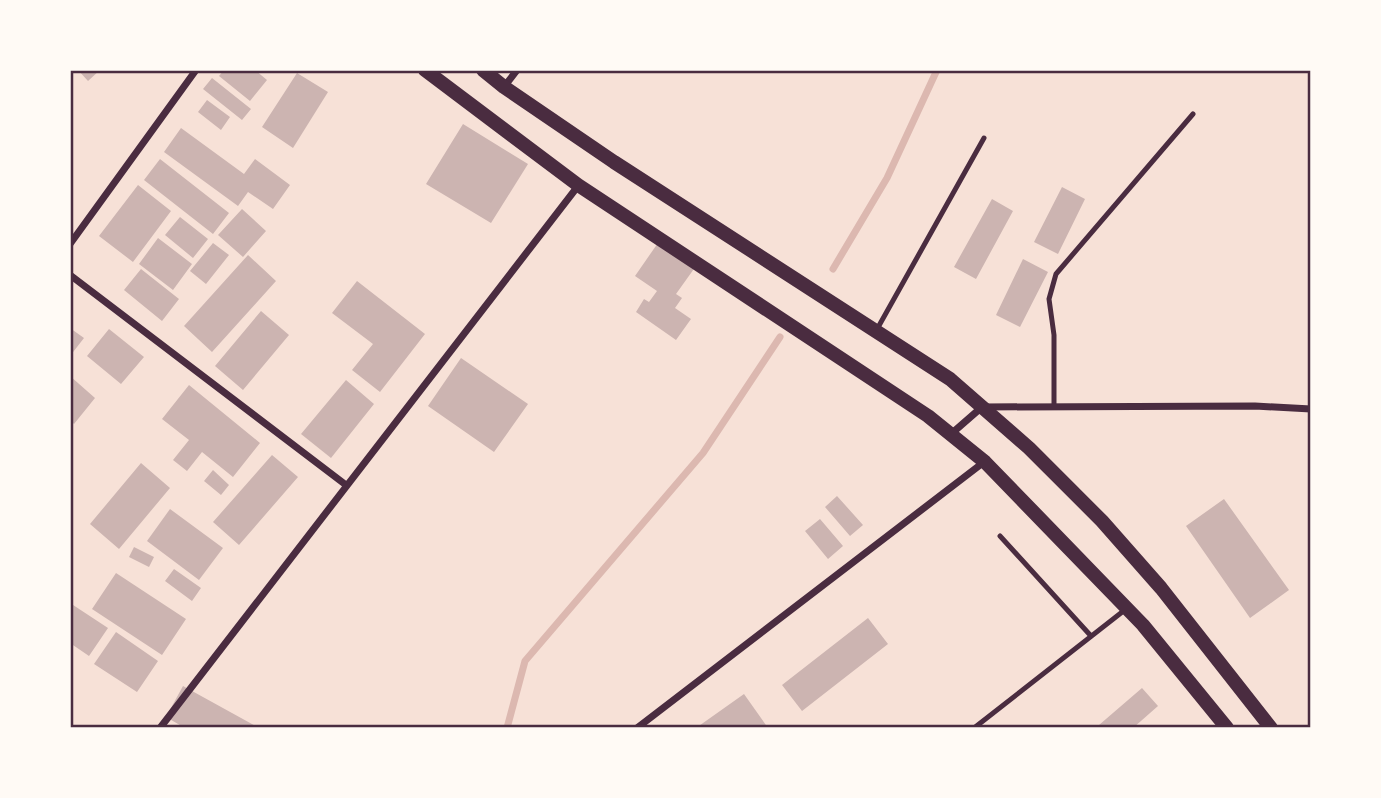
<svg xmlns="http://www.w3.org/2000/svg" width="1381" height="798" viewBox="0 0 1381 798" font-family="Raleway,sans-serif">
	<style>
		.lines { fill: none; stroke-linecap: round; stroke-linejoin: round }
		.stream { stroke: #dcb8b0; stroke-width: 7 }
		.building { fill: #ccb4b1 }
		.service { stroke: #4a2c40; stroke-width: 5 }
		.minor { stroke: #4a2c40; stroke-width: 7 }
		.secondary { stroke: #4a2c40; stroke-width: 14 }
		.neatline { fill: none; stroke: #4a2c40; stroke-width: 2.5 }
	</style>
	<rect width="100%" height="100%" fill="#f7e1d7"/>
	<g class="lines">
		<path class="stream" d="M833,269L887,178L937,70
			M507,728L525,661L703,453L780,337"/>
	</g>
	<path class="building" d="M78,70H100L88,81Z
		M224,70H255L267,80L250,101L219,76Z
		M297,73L328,92L293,148L262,127Z
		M212,78L251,109L242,120L203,89Z
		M207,100L230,117L221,130L198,112Z
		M463,124L528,164L491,223L426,184Z
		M181,128L244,174L255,159L290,185L273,209L248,192L238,206L164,152Z
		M160,159L229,213L213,234L144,180Z
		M138,185L171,211L133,262L99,236Z
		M1062,187L1085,199L1058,254L1034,242Z
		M992,199L1013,211L976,279L954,267Z
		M242,209L266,231L243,257L218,235Z
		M180,217L208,239L193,258L165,235Z
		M158,238L192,264L173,290L139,264Z
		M660,240L696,266L676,294L682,298L675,308L691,319L676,340L636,312L644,299L649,302L657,291L635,276Z
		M213,243L229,255L206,284L190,271Z
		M248,255L276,281L212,352L184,326Z
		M1023,259L1048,272L1020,327L996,315Z
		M141,269L179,299L162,321L124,290Z
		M357,281L425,334L380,392L352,370L373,344L332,313Z
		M261,311L289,335L243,390L215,366Z
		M70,328L84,338L70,356Z
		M109,329L144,357L121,384L87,356Z
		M461,358L528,404L494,452L428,406Z
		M70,376L95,398L74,424L70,420Z
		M346,380L374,404L331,458L301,434Z
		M189,385L260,443L233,477L202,452L187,471L173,460L189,440L162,419Z
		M272,455L298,477L239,545L213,522Z
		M141,463L170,488L119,549L90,524Z
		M213,470L229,485L221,495L204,481Z
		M837,496L863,525L850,536L825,507Z
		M1224,499L1289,590L1250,618L1186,526Z
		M170,509L223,548L199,580L147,541Z
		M820,519L843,546L828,559L805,531Z
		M134,547L154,557L149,567L129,557Z
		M174,569L201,588L192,601L165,581Z
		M116,573L186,619L162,655L92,609Z
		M70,603L108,628L89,656L70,643Z
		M868,618L888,644L802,711L782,685Z
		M116,632L158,661L137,692L94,664Z
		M183,686L259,728H185L166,717Z
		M1142,688L1158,706L1133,728H1102L1099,725Z
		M744,694L768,728H696Z"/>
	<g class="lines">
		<path class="service" d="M876,331L984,138
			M1054,407V335L1049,299L1056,274L1193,114
			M1000,536L1091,636
			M974,728L1126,609"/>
		<path class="minor" d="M504,87L517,70
			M70,244L196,70
			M70,275L346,485
			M951,434L982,407L1255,406L1311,409
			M160,728L578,186
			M637,728L984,462"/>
		<path class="secondary" d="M425,70L578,185L928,416L985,462L1143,625L1227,728
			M483,70L504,87L614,162L950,379L1029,448L1102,521L1161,588L1271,728"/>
	</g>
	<rect width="1381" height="798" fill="none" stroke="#fffaf5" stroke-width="144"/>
	<rect x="72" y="72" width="1237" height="654" class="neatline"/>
</svg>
